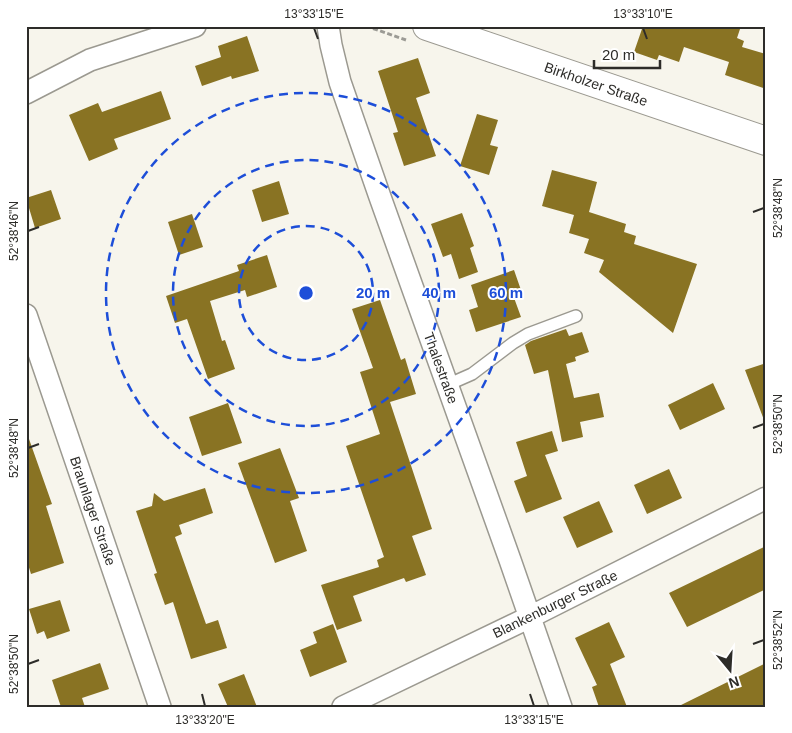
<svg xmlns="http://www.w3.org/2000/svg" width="792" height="733" viewBox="0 0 792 733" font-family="Arial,sans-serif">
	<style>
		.building { fill: #897323 }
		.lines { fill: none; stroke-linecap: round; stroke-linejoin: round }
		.lane-casing { stroke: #9b9990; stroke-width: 14 }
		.street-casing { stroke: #9b9990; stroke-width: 24 }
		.secondary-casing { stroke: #9b9990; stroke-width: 30 }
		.path { stroke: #9c9b95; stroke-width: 3; stroke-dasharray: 5 2.5; stroke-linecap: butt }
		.lane { stroke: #fff; stroke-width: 11 }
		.street { stroke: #fff; stroke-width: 21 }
		.secondary { stroke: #fff; stroke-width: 28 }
		.ticks { fill: none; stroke: #2d2c29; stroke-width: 2 }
		.ring { fill: none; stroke: #1d4ed8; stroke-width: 2.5; stroke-dasharray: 9 6 }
		.labels { text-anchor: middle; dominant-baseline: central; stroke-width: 4; stroke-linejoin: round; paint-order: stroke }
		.street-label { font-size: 14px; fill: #2d2c29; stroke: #fff }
		.centre { fill: #1d4ed8; stroke: #fff; stroke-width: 2.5 }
		.ring-label { font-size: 15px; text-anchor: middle; font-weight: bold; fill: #1d4ed8; stroke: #fff; stroke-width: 4; stroke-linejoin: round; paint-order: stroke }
		.neatline { fill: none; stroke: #2d2c29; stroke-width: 2 }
		.ticks-label { font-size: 12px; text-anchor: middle; fill: #2d2c29 }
	</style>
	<rect width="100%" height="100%" fill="#f7f5ec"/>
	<path class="building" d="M643,26H741L737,38L744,41L742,47L766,54V89L725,75L729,62L684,47L679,62L659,55L657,60L634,52Z
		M247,36L259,71L232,79L231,76L202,86L195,66L221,57L218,46Z
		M418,58L430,93L416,98L436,156L404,166L393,133L398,132L378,71Z
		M161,91L171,119L114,139L118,149L89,161L69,115L98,103L102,112Z
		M477,114L498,120L490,145L498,147L489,175L460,166Z
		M552,170L597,182L589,212L626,224L624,232L636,236L634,244L697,264L673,333L599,272L604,260L584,253L589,239L569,233L574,215L542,206Z
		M279,181L289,214L262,222L252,190Z
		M51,190L61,219L35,228L26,198Z
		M462,213L474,246L470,248L478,272L459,279L451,254L443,257L431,224Z
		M192,214L203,247L179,255L168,222Z
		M267,255L277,287L247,297L245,290L210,301L222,341L225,340L235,369L208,379L187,319L175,323L166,296L239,271L237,265Z
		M514,270L522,293L513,295L521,317L476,332L469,310L478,307L471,285Z
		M380,300L401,360L405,358L416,394L390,402L432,529L412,536L426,575L406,582L404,578L353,596L362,621L337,630L321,585L379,567L377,560L384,557L346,446L380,434L360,372L373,368L352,309Z
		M566,329L569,336L582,332L589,352L575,357L576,361L566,364L574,398L599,393L604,417L580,422L583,437L562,442L548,370L534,374L525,345L531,341Z
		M766,363V419L764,420L745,370Z
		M713,383L725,409L680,430L668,405Z
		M228,403L242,443L202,456L189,417Z
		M552,431L558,451L545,455L562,499L526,513L514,481L527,476L516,442Z
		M26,439H29L52,504L46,506L64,563L31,574L26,558Z
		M280,448L299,498L290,501L307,551L275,563L238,463Z
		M669,469L682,498L647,514L634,485Z
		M205,488L213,513L179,525L182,534L175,537L206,624L218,620L227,648L191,659L173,602L165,605L154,574L157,573L136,511L152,506L154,493L164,501Z
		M599,501L613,532L577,548L563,517Z
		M766,546V589L687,627L669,593Z
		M60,600L70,631L47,639L44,631L37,634L29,609Z
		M609,622L625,657L610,664L627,707H599L592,687L597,685L575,638Z
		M333,624L347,662L310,677L300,650L317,643L313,632Z
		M100,663L109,689L82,698L85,707H61L52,680Z
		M766,663V707H677Z
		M244,674L257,707H228L218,684Z"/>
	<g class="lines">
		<g class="lane-casing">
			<path id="lane" d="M447,385L472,374L513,343L528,334L576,316"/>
		</g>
		<g class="street-casing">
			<path id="street" d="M328,26L331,45L340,82L380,197L510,560L561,707
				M26,93L90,60L195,26
				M26,315L160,707
				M343,707L530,617L766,498"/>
		</g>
		<g class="secondary-casing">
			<path id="secondary" d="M427,26L766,141"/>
		</g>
		<path class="path" d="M366,26L406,40"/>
		<use href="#lane" class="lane"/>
		<use href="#street" class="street"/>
		<use href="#secondary" class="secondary"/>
	</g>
	<path class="ticks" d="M314,28L318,39M643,28L647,39M753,212L764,208M28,231L39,227M753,428L764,424M28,448L39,444M753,644L764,640M28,664L39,660M202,694L205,706M530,694L534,706"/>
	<g class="ring">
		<circle cx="306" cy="293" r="67"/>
		<circle cx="306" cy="293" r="133"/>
		<circle cx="306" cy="293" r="200"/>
	</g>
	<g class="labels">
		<g class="street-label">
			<text transform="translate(596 84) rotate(19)">Birkholzer Straße</text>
			<text transform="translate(441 368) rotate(70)">Thalestraße</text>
			<text transform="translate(93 511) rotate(71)">Braunlager Straße</text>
			<text transform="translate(555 604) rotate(-26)">Blankenburger Straße</text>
		</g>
	</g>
	<circle cx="306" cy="293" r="8" class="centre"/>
	<g class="ring-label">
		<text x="373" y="298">20 m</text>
		<text x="439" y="298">40 m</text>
		<text x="506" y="298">60 m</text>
	</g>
	<rect width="792" height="733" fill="none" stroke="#ffffff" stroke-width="55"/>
	<g transform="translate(730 670) rotate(162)" stroke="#ffffff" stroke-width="4" paint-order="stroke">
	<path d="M0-4L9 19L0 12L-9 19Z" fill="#2d2c29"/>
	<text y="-8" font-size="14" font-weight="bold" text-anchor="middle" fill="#2d2c29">N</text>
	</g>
	<path d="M594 60v8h66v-8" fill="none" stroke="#2d2c29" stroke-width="2.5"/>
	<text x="602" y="60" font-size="15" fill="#2d2c29" stroke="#ffffff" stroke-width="4" paint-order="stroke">20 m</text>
	<rect x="28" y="28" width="736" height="678" class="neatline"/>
	<g class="ticks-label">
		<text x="314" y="18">13°33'15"E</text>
		<text x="643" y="18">13°33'10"E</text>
		<text transform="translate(778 208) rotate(-90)" y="4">52°38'48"N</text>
		<text transform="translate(14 231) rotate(-90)" y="4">52°38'46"N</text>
		<text transform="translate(778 424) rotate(-90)" y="4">52°38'50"N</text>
		<text transform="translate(14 448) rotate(-90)" y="4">52°38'48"N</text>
		<text transform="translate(778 640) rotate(-90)" y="4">52°38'52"N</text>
		<text transform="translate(14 664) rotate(-90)" y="4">52°38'50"N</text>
		<text x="205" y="724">13°33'20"E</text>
		<text x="534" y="724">13°33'15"E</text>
	</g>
</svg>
